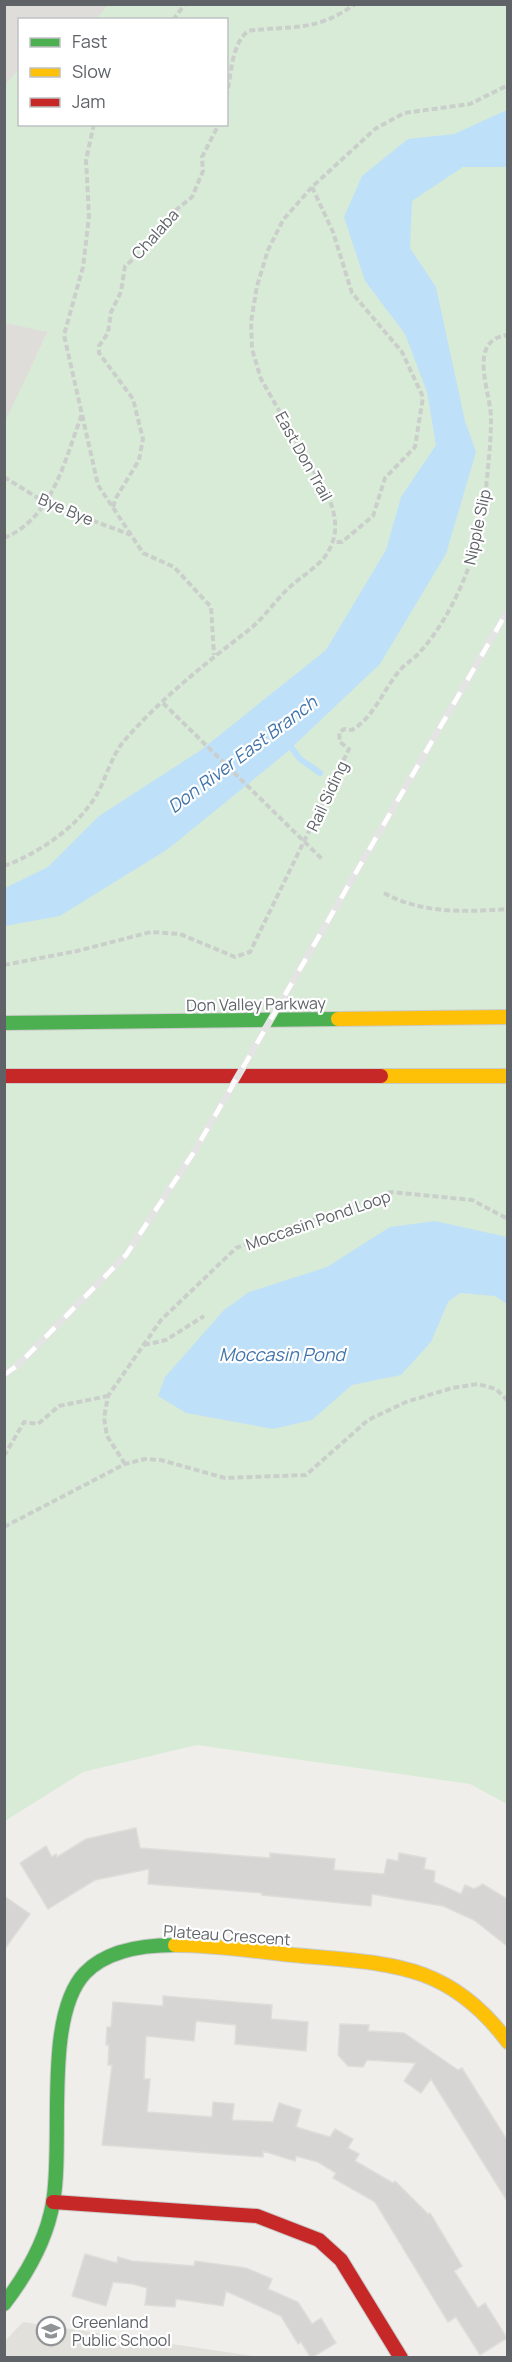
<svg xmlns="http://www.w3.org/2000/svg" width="512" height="2362" viewBox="0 0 512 2362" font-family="Manrope,sans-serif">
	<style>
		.industrial { fill: #dfddda }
		.education { fill: #e2e0da }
		.green { fill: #d8ebd6 }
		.water { fill: #bfe0f9 }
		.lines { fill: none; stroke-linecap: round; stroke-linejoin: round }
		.stream { stroke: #bfe0f9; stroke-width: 6 }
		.building { fill: #d6d5d3; stroke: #deddd9; stroke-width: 1.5 }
		.fast-casing { stroke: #cacacb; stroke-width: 16 }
		.slow-casing { stroke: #cacacb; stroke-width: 16 }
		.jam-casing { stroke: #cacacb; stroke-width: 16 }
		.path { stroke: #cacfcc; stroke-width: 4; stroke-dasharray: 6 3; stroke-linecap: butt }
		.fast { stroke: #4caf50; stroke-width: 14 }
		.slow { stroke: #ffc107; stroke-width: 14 }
		.jam { stroke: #c62828; stroke-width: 14 }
		.rail-casing { stroke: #e4e4e4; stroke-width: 7 }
		.rail { stroke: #fff; stroke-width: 4.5; stroke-dasharray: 14; stroke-linecap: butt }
		.labels { text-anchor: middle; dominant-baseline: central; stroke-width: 4.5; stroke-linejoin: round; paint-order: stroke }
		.street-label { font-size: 16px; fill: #5f6368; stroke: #fff }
		.poi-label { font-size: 16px; fill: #5f6368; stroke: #fff; text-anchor: start }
		.water-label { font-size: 18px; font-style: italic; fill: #4174aa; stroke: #fff }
	</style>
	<rect width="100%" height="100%" fill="#efeeea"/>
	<path class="industrial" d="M5,5H143L130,19L20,20V124L51,325L5,424Z"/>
	<path class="education" d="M23,2322L253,2356L254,2357H5V2341Z"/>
	<path class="green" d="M108,5H507V1804L470,1784L197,1745L83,1772L5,1821L4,424L48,332L5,323V85L19,69L20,124H226V20L96,19Z"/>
	<path class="water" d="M507,110V167H463L412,201L410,248L436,287L465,421L476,452L446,554L380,664L286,753L168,849L60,916L5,926V888L48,867L99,816L201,750L326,650L386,550L401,497L436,445L427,392L405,334L365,281L344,217L362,176L408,139L454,134Z
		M435,1221L507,1237V1304L495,1296L460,1293L448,1302L431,1342L401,1375L352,1385L312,1420L273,1429L186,1413L158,1396L165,1377L224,1310L249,1292L327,1267L390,1227Z"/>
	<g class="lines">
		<path class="stream" d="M288,743L300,759L320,773"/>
	</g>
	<path class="building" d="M136,1828L140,1848L270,1858V1853L335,1859L334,1870L384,1874L387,1859L398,1861L399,1853L426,1858L424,1869L435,1871L434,1882L461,1894L465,1885L474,1889L483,1884L507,1899V1946L474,1920L443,1906L372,1894L371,1906L262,1895V1893L148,1884L149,1869L95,1880L48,1909L20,1863L46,1846L52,1857L56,1854L57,1857L86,1839Z
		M4,1896L30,1914L4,1950Z
		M163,1996L272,2005L271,2019L308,2022L306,2051L235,2044L236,2025L196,2021L194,2041L146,2036L144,2079H150L147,2112L212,2117L213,2102L234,2104L232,2120L273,2122L279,2103L301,2110L296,2127L330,2137L335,2129L353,2139L348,2148L359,2154L355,2161L393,2183L395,2181L428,2214L430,2213L462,2266L454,2271L478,2308L485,2303L507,2338L480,2355L456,2317L448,2322L375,2202L333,2178L336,2173L318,2162L296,2156L295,2161L263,2151V2157L102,2145L112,2065H108L109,2045H106L107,2027H111L113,2002L163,2006Z
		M340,2024L369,2025L368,2031L404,2033L458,2070L462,2068L507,2140V2201L431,2079L421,2093L404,2081L416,2063L367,2060L363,2067L348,2066L338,2055Z
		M85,2254L117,2263L118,2257L132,2261L194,2266L195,2261L246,2268L272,2279L268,2289L298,2302L312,2324L321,2318L336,2343L311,2358L301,2342L298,2344L281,2316L226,2291L223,2306L176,2299L175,2307L145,2305L147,2288L133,2284L113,2282L106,2306L72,2296Z"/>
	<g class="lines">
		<g class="fast-casing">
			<path id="fast" d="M4,1023L338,1019
				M4,2304C27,2274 47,2239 53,2202C64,2142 43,2017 85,1973C107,1950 145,1945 175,1945"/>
		</g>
		<g class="slow-casing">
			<path id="slow" d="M338,1019L508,1017
				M381,1076H508
				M175,1945C215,1945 254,1951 293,1955C386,1964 447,1960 508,2042"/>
		</g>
		<g class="jam-casing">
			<path id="jam" d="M4,1076H381
				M53,2202L257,2216L319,2240L341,2260L401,2358"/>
		</g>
		<path class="path" d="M173,20L185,4
			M226,97C232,76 230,46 248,31C292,25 315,33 355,4
			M94,124L86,160L89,216L83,267L64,335L98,485L143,553L174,567L211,607L214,655
			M312,187L333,232L352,293L402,352L423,397L415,447L385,478L373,516L342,542H333
			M4,477L46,503L131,535
			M113,507L116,498L139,460L143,439L133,399L99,353V346L108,333L111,312L121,292L125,266L143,251L165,219L192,197L203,171L202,157L219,124
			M4,538C53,518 65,459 82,414
			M163,703L322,859
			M4,866C38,854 79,826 97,794C106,778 112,755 124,741C160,699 206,663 250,629C265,617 276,599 291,586C303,575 320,566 328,552C339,533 336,515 328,496L261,379L252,349L251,322L257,286L268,250L283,220L312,187L375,129L404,113L470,104L508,85
			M384,893C422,914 466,912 508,909
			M4,965L77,951L151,932L180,934L235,957L250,952L349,749L340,742L339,733L344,729L352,730C375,716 383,690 400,670C406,663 414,659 420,652C456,612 483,543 486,489C488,466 491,443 491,420C492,394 465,340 508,335
			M144,1345L166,1340L204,1316
			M4,1456L24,1422L38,1424L59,1406L108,1396
			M125,1464L107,1436L104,1418L108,1396L161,1320L236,1248L391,1192L472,1200L508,1219
			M4,1527L125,1464L145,1459L161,1460L225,1478L306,1475L368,1420L406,1402L452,1388L478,1384L496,1389L508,1401"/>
		<use href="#fast" class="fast"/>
		<use href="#slow" class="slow"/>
		<use href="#jam" class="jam"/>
		<g class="rail-casing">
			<path id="rail" d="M4,1375L18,1365L126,1255L194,1152L508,610"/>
		</g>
		<use href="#rail" class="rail"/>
	</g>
	<defs>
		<g id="school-ring" transform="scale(1.5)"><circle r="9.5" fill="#fff" stroke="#919496" stroke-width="1.5"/><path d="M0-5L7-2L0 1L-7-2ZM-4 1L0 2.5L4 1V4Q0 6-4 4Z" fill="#919496"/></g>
	</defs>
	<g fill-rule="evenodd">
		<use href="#school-ring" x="51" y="2331"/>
	</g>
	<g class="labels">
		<g class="street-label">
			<text transform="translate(155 234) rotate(-48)">Chalaba</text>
			<text transform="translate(304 456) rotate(61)">East Don Trail</text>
			<text transform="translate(66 509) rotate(23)">Bye Bye</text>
			<text transform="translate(477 527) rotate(-78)">Nipple Slip</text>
			<text transform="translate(327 796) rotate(-65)">Rail Siding</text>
			<text transform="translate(256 1004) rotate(-1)">Don Valley Parkway</text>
			<text transform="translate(318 1220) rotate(-19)">Moccasin Pond Loop</text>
			<text transform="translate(227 1935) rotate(4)">Plateau Crescent</text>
		</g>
		<g class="poi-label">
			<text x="72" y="2322">Greenland<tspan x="72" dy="18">Public School</tspan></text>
		</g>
		<g class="water-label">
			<text transform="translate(242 754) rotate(-37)">Don River East Branch</text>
			<text x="282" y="1354">Moccasin Pond</text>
		</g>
	</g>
	<rect width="512" height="2362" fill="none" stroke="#5f6368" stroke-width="12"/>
	<rect x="18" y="18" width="210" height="108" fill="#ffffff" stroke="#bfc1c3" stroke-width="1.5"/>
	<rect x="30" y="38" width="30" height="9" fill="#4caf50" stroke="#bfc1c3" stroke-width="1.5"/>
	<text x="72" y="48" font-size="18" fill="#5f6368">Fast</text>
	<rect x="30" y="68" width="30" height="9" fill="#ffc107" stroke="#bfc1c3" stroke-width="1.5"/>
	<text x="72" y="78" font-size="18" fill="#5f6368">Slow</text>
	<rect x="30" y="98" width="30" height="9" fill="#c62828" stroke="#bfc1c3" stroke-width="1.5"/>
	<text x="72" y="108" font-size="18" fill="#5f6368">Jam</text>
</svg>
